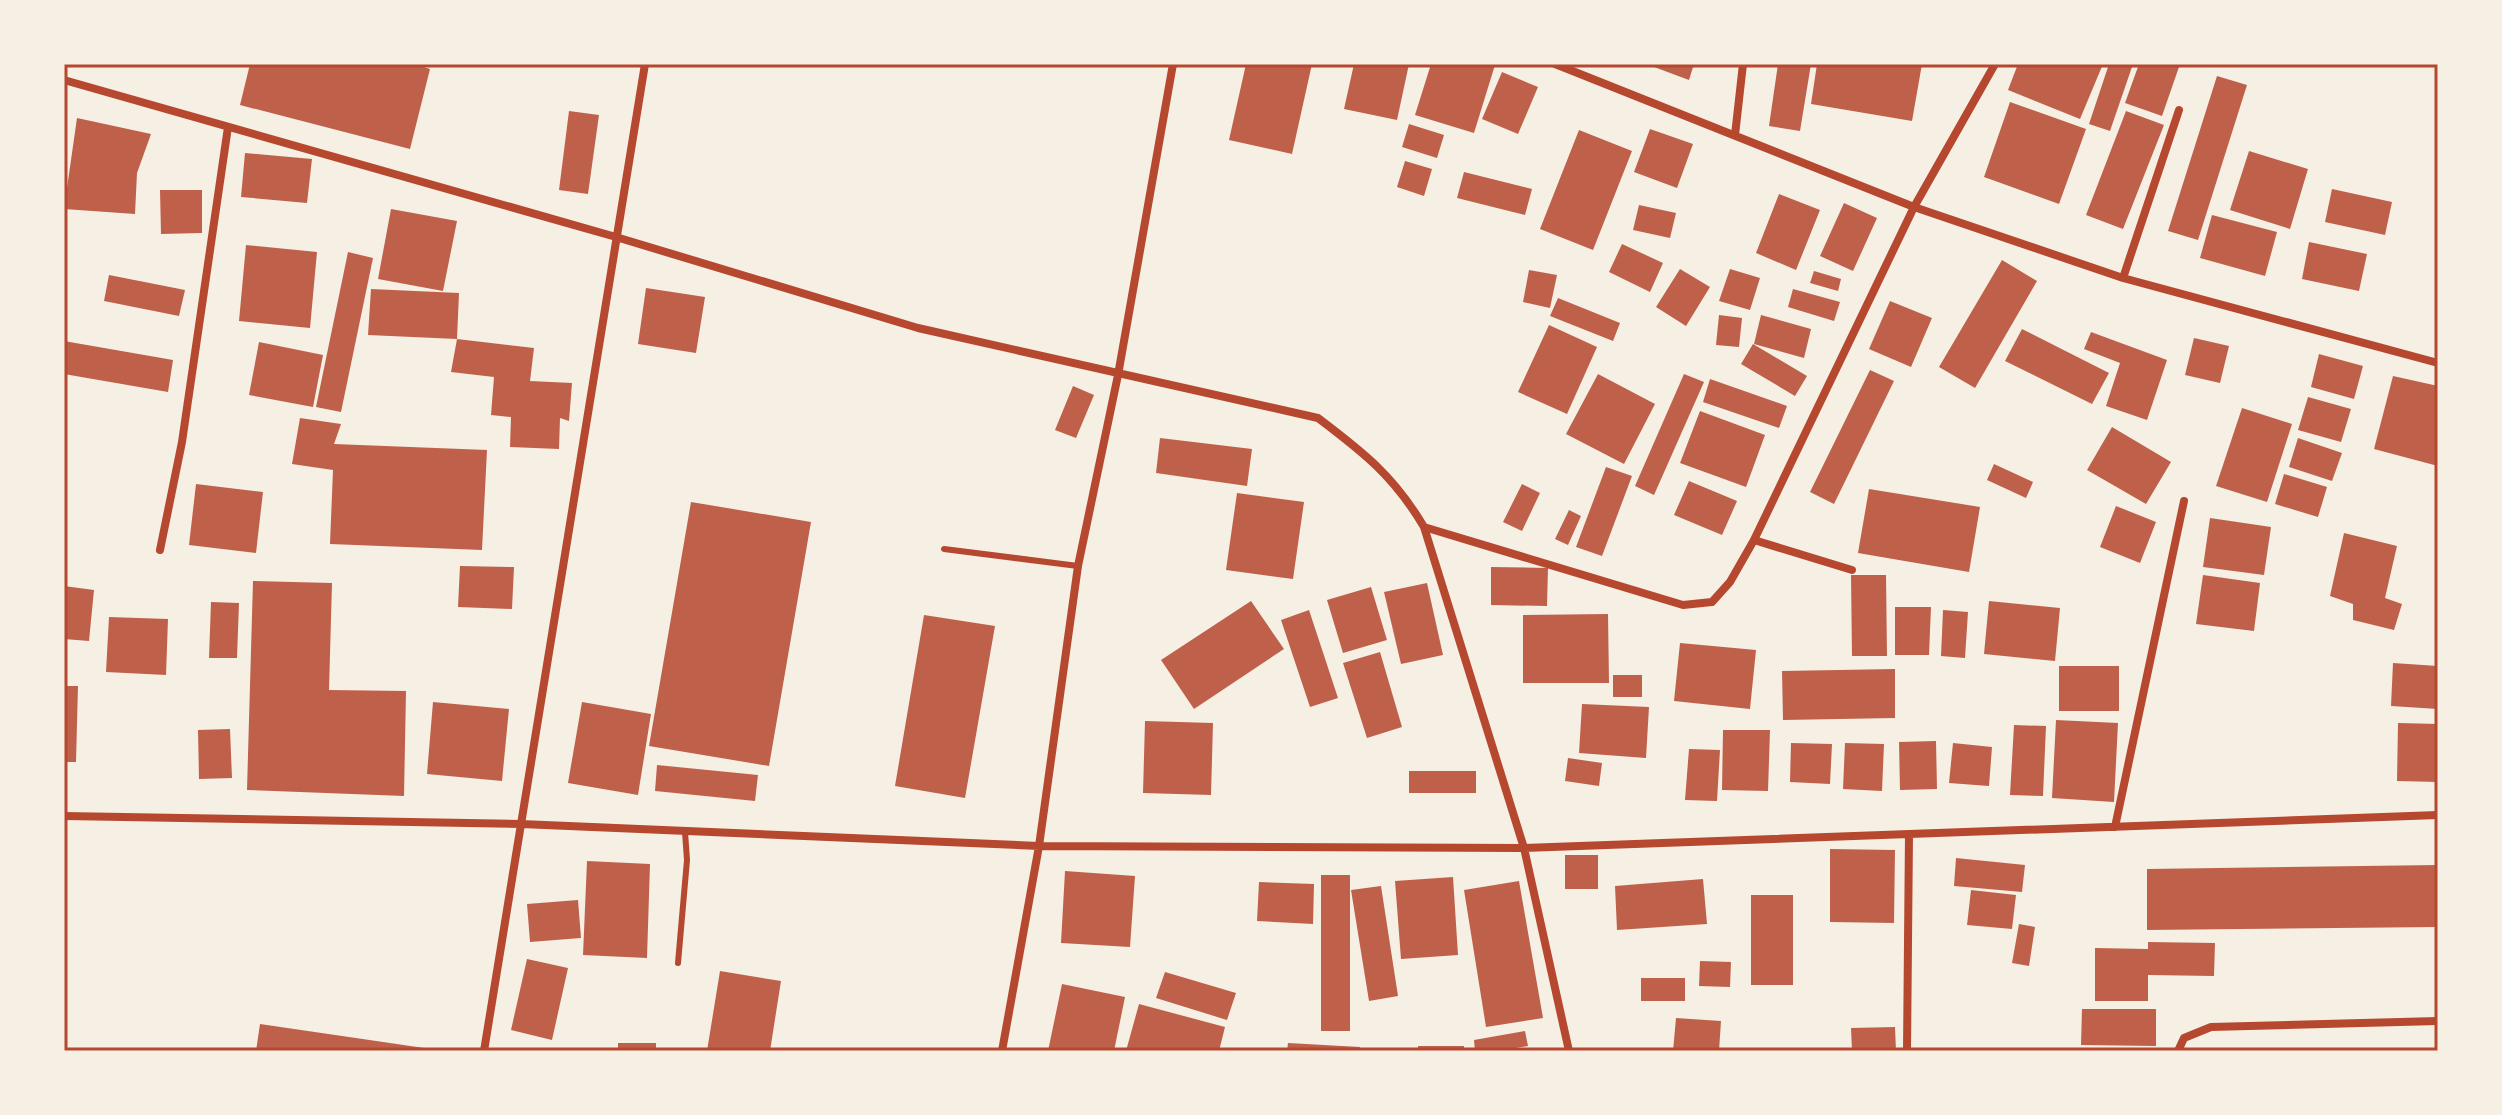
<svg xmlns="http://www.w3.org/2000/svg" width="2502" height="1115" viewBox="0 0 2502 1115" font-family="Lato,sans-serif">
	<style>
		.building { fill: #bf614a }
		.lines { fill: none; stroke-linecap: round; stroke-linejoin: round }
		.service { stroke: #b5482f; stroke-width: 6 }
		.minor { stroke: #b5482f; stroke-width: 8 }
		.neatline { fill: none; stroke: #b5482f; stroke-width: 3 }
	</style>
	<rect width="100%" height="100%" fill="#f6efe4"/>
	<path class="building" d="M250,64H415L430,69L410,149L240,105Z
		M1246,64H1312L1292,154L1229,140Z
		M1354,64H1409L1397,120L1344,109Z
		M1431,64L1495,65L1474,133L1415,115Z
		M1646,64H1694L1689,80Z
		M1778,64H1811L1800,131L1769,126Z
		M1817,64H1922L1912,121L1811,104Z
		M2018,64H2103L2080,119L2008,90Z
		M2109,64H2133L2110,131L2089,124Z
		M2139,64H2180L2162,116L2125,103Z
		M1502,72L1538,87L1518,134L1482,119Z
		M2217,76L2247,85L2198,240L2168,231Z
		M2010,102L2086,129L2059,204L1984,177Z
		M569,111L599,115L588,194L559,190Z
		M2126,111L2164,125L2123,229L2086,215Z
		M77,118L151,134L137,173L135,214L64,209Z
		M1409,124L1444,135L1437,158L1402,147Z
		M1650,129L1693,144L1677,188L1634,172Z
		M1579,130L1632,151L1593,250L1540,229Z
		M2249,151L2308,169L2290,229L2230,210Z
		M245,153L312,159L307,203L241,197Z
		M1405,161L1432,169L1424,196L1397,187Z
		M1464,172L1532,189L1525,215L1457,198Z
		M2332,189L2392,202L2385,235L2325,222Z
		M160,190H202V233L161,234Z
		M1779,194L1820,210L1796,270L1756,253Z
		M1844,203L1877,218L1853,271L1820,256Z
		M1639,205L1676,213L1670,238L1633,230Z
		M391,209L457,221L443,291L378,279Z
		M2212,215L2277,232L2265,276L2200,258Z
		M2309,242L2367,254L2359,291L2302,279Z
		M1622,244L1663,263L1650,292L1609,272Z
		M246,245L317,252L310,328L239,321Z
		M348,252L373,258L341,412L316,407Z
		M2002,260L2037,281L1975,388L1939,367Z
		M1680,269L1710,287L1686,326L1656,307Z
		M1730,269L1760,278L1750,310L1719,301Z
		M1529,270L1557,275L1550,308L1523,302Z
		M1814,271L1841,279L1838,291L1810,283Z
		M109,275L185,290L179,316L104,301Z
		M646,288L705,297L696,353L638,344Z
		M371,289L459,293L457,339L368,335Z
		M1793,289L1840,302L1834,321L1788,307Z
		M1558,298L1620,323L1613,341L1550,316Z
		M1890,301L1932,318L1911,367L1869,349Z
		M1719,315L1742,318L1739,347L1716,345Z
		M1761,315L1811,329L1804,358L1754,344Z
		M1549,325L1597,347L1567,414L1518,392Z
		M2022,329L2109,373L2092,404L2005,361Z
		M2091,332L2167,360L2147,420L2106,406L2120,363L2084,349Z
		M2194,338L2229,346L2220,383L2185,375Z
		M457,339L534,348L530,381L572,383L569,421L560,418L559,449L510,447L511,417L491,415L494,377L451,372Z
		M64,341L173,360L168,392L64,374Z
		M259,342L323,355L313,407L249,395Z
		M1753,344L1807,376L1795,396L1741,364Z
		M2319,354L2363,366L2354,399L2311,387Z
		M1870,370L1894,381L1834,504L1810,492Z
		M1598,374L1655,404L1624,464L1566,434Z
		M1684,374L1704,382L1654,495L1635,486Z
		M2393,376L2438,386V466L2374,449Z
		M1710,379L1787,406L1779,428L1703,402Z
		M1073,386L1094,395L1076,438L1055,430Z
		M2308,397L2351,409L2341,442L2298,430Z
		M2242,408L2292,424L2267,502L2216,486Z
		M1700,411L1765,435L1746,487L1680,463Z
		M300,418L341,424L334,444L487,450L482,550L330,544L333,470L292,464Z
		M2112,427L2171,462L2146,504L2087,470Z
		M1160,438L1252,449L1247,486L1156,473Z
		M2298,438L2342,453L2332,481L2289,467Z
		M1994,464L2033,482L2026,498L1987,480Z
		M1606,467L1632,476L1602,556L1576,547Z
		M2284,474L2327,487L2318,517L2275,504Z
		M1689,481L1737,501L1722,535L1674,515Z
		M196,484L263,492L256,553L189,545Z
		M1522,484L1540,493L1522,531L1503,522Z
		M1869,489L1980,507L1969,572L1858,553Z
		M1237,493L1304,502L1293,579L1226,570Z
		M691,502L811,522L769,766L649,746Z
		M2116,506L2156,522L2140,563L2100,547Z
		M1569,510L1581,516L1568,545L1555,539Z
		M2210,518L2271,527L2264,575L2203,567Z
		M2344,533L2397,546L2385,598L2402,604L2394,630L2353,620V604L2330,596Z
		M460,566L514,567L512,609L458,607Z
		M1491,567L1548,568L1547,606L1491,605Z
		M1851,575H1886L1887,656H1852Z
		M2203,575L2260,583L2254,631L2196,624Z
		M253,581L332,583L329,690L406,691L404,796L247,790Z
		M1427,583L1443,655L1401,664L1384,592Z
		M64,586L94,590L89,641L64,639Z
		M1371,587L1387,640L1343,653L1327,600Z
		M1251,601L1284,649L1194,709L1161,660Z
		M1989,601L2060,608L2055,661L1984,654Z
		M211,602L239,603L237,658H209Z
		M1895,607H1931L1929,655H1895Z
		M1309,610L1338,698L1310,707L1281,620Z
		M1943,610L1968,612L1965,658L1941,656Z
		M1608,614L1609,683H1523V615Z
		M924,615L995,626L965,798L895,786Z
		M109,617L168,619L166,675L106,672Z
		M1680,643L1756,650L1750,709L1674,701Z
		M1380,652L1402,727L1367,738L1343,663Z
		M2393,663L2438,666V709L2391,706Z
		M2059,666H2119V711H2059Z
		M1895,669V718L1783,720L1782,671Z
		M1613,675H1642V697H1613Z
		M64,686H78L76,762H64Z
		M433,702L509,709L502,781L427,774Z
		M582,702L651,714L638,795L568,783Z
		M1582,704L1649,707L1646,758L1579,753Z
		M2056,720L2118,723L2114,802L2052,798Z
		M1145,721L1213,723L1211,795L1143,793Z
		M2398,723L2438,724V782L2397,781Z
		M2014,725L2046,726L2043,796L2010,795Z
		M230,729L232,778L199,779L198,730Z
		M1723,730H1770L1768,791L1722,790Z
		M1936,741L1937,789L1900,790L1899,742Z
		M1791,743L1832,744L1830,784L1790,782Z
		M1845,743L1884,744L1882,791L1843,789Z
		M1953,743L1992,747L1989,786L1949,783Z
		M1689,749L1720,750L1717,801L1685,800Z
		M1568,758L1602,763L1599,786L1565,781Z
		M657,765L758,775L755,801L655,791Z
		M1409,771H1476V793H1409Z
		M1830,849L1895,850L1894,923L1830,922Z
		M1565,855H1598V889H1565Z
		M1956,858L2025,865L2022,892L1954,886Z
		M587,861L650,864L647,958L583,955Z
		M2438,865V927L2147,930V869Z
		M1065,871L1135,876L1130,947L1061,943Z
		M1321,875H1350V1031H1321Z
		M1453,877L1458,955L1401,959L1395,881Z
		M1703,879L1707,924L1617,930L1615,886Z
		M1519,881L1543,1018L1486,1027L1464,890Z
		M1259,882L1314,884L1313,924L1257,921Z
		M1381,886L1398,996L1369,1001L1351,890Z
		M1971,890L2016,895L2012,929L1967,925Z
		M1751,895H1793V985H1751Z
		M578,900L581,938L530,942L527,904Z
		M2019,924L2035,927L2029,966L2012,963Z
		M2148,942L2215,943L2214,976L2148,975V1001H2095V948L2148,949Z
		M527,959L568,968L552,1040L511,1030Z
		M1700,961L1731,962L1730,987L1699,986Z
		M720,971L781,981L770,1051H707Z
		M1165,972L1236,993L1227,1020L1156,998Z
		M1641,978H1685V1001H1641Z
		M1062,984L1125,997L1114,1051H1048Z
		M1139,1004L1225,1027L1219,1051H1126Z
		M2082,1009H2156V1046L2081,1045Z
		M1676,1018L1721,1021L1719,1051H1673Z
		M260,1024L431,1049V1051H256Z
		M1895,1027L1896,1051H1852L1851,1028Z
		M1525,1031L1528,1046L1499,1051H1475L1474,1040Z
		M618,1043H656V1051H618Z
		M1288,1043L1360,1047L1359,1051H1287Z
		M1418,1046H1464V1051H1418Z"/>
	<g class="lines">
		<path class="service" d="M944,549L1078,566
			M678,963L687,860L685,832"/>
		<path class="minor" d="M1555,64L1914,207L2123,278L2438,363
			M64,80L616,237L918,328L1318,418C1363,452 1394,476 1424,527L1524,848L1569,1051
			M1735,135L1743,64
			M2123,278L2179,110
			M1424,527L1683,605L1712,602L1730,582L1754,540L1914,207L1995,64
			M1754,540L1852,570
			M160,550L182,442L228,127
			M64,816L521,824L1039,846L1524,848L2438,815
			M2115,827L2184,501
			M484,1051L645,64
			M1002,1051L1039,846L1078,566L1118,375L1173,64
			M1907,1051L1909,834
			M2178,1051L2184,1038L2211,1027L2438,1021"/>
	</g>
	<rect width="2502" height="1115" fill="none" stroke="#f6efe4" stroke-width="132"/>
	<rect x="66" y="66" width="2370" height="983" class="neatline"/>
</svg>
